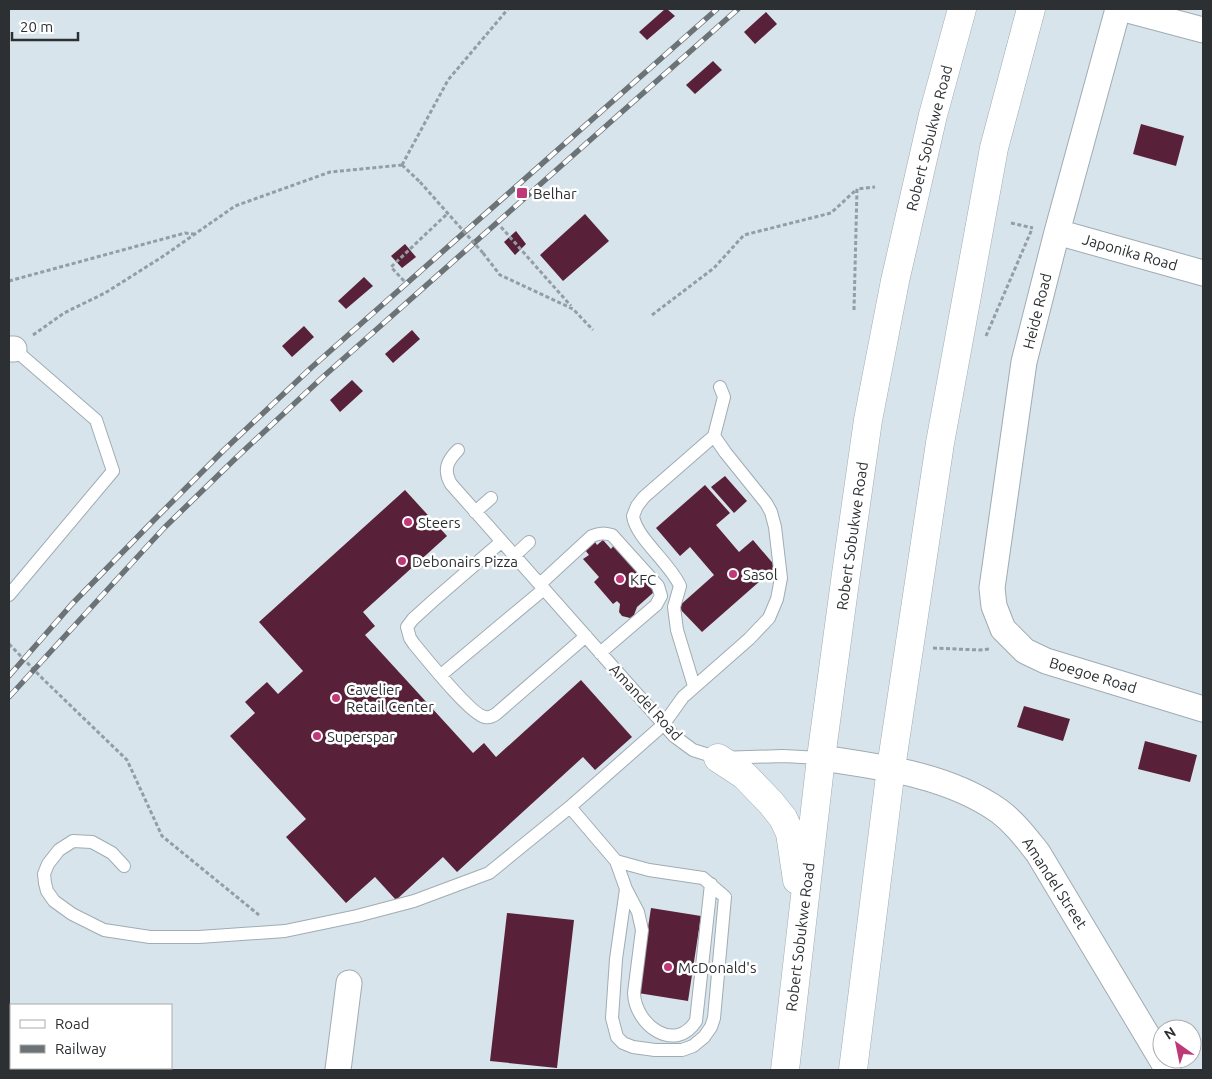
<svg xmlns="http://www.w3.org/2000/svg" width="1212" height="1079" viewBox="0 0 1212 1079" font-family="Ubuntu,sans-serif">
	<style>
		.building { fill: #592139 }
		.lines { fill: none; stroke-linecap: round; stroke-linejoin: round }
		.service-casing { stroke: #a0acb3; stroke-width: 14 }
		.minor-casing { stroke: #a0acb3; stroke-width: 27 }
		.primary-casing { stroke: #a0acb3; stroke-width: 29 }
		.path { stroke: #949da3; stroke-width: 3; stroke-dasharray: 4 2.5; stroke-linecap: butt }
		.service { stroke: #fff; stroke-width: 12 }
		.minor { stroke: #fff; stroke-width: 25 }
		.primary { stroke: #fff; stroke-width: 28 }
		.rail-casing { stroke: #6c7377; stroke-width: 5.5 }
		.rail { stroke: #fff; stroke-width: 4; stroke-dasharray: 11; stroke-linecap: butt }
		.path-bridge { stroke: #949da3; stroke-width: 3; stroke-dasharray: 4 2.5; stroke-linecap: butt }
		.poi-dot { fill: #bf3979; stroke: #fff; stroke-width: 2 }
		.labels { text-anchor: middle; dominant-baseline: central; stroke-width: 5; stroke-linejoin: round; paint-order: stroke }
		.street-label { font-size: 15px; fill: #2c3033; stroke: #fff }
		.poi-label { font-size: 15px; fill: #2c3033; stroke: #fff; text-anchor: start }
	</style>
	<rect width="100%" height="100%" fill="#d7e4eb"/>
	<path class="building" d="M665,9H667L675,16L647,40L639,32Z
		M766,12L777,24L755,44L744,32Z
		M713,61L722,70L695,94L686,85Z
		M1141,124L1184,136L1176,166L1133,154Z
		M585,214L609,241L563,281L540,255Z
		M516,231L526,244L515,255L504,242Z
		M405,244L416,257L402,268L391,256Z
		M364,277L373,286L346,309L338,301Z
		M304,326L314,337L292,357L282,346Z
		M412,330L420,339L393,363L385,354Z
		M352,380L363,391L340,412L330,400Z
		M725,476L747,501L734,513L711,487Z
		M705,485L730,513L716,525L739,552L753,540L776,567L702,632L678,607L714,575L690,547L680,556L656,528Z
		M405,490L447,536L363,612L375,626L365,635L473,753L484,743L496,757L581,680L632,737L595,770L583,757L457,872L443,857L396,900L375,877L346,903L286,837L306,819L230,736L255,713L245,702L267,682L278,694L303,671L259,622Z
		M603,540L611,549L614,545L654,592L637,607L634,615L630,618L622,616L619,612L620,604L617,601L613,604L594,582L599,577L583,559L589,555L585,550L595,542L597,545Z
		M1024,706L1070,719L1063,741L1017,727Z
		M1145,741L1197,755L1190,782L1138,769Z
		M651,908L701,916L688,1001L638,993Z
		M507,913L574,920L557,1068L490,1061Z"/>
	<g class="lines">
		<g class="service-casing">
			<path id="service" d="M458,450C447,461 443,470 451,484L674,736L693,750L718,758L783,756L821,758
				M475,512L491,498
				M501,542L434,600L413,619L407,627L410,638L414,644C425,657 471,715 485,717C488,718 493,716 496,714L586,636
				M514,556L529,542
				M540,584L592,536C600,533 604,533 612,535L658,586L661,596L656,605L600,653
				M9,595L113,471L96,420L14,349
				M441,675L544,589
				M694,686L677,630L674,607L680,586C670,563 636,538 633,516L637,506L644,497L714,436
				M570,807L616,861L626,889L616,959L612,1018L617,1037L623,1043L633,1047L655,1050H682L693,1046L704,1037L711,1027L714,1018L725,897L703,878L649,870L616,861
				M124,866L112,853L92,842L73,841L59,850L48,864L44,874L45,883L47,891L54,901L72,914L104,930L150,937H199L285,931L357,916L414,901L489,873L570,807L663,725L683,697L749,639L769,618L777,599L781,578L775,527L771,512L766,503L725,452L714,436L724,397L720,387
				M626,889L638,912L642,930L634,993C635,1025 675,1054 696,1021L711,884"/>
		</g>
		<g class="minor-casing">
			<path id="minor" d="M1118,9L1057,232L1024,362L992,588L994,606L1003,629L1025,651L1046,661L1203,709
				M1124,9L1203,30
				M1057,232L1203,273
				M9,349H14
				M821,758C882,767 948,775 999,811C1015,823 1026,838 1038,853L1168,1070
				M338,1070L349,983"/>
		</g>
		<g class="primary-casing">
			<path id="primary" d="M718,758L744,775L771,803L783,818L790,833L797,880
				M785,1070L821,758L846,574L868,420L895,281L933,115L962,9
				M853,1070L891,768L940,443L994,148L1031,9"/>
		</g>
		<path class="path" d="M402,165L448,80L508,9
			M402,165L420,182
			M1011,223L1033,228
			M501,227L571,306
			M483,253L500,275L573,309L593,330
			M9,281L185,233L194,234
			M404,281L391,267L448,213
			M854,310L857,189L875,187
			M652,315L714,268L744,235L831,213L857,189
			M33,335L64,313L105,293L162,257L235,206L330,172L402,165
			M986,336L1032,229
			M9,644L43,679L127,760L162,836L259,915
			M933,648L979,650L989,649"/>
		<use href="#service" class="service"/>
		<use href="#minor" class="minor"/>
		<use href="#primary" class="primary"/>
		<g class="rail-casing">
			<path id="rail" d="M9,676L72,604L154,520L225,449L312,367L717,9
				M9,697L164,528L237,457L324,376L738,9"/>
		</g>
		<use href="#rail" class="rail"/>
		<path class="path-bridge" d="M420,182L483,253"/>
	</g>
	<g class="poi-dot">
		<rect x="516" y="187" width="12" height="12" rx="2.5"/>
		<circle cx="408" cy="522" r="5"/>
		<circle cx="402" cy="561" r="5"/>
		<circle cx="733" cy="574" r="5"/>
		<circle cx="620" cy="579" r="5"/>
		<circle cx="336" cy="698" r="5"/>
		<circle cx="317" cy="736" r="5"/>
		<circle cx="668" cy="967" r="5"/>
	</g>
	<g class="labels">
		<g class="street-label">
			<text transform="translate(929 138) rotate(-76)">Robert Sobukwe Road</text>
			<text transform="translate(1130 252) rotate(16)">Japonika Road</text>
			<text transform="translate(1037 311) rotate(-76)">Heide Road</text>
			<text transform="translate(852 536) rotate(-82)">Robert Sobukwe Road</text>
			<text transform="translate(1093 675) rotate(17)">Boegoe Road</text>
			<text transform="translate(646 702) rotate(47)">Amandel Road</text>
			<text transform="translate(1055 883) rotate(57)">Amandel Street</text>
			<text transform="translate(800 937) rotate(-83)">Robert Sobukwe Road</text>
		</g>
		<g class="poi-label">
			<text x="533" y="193">Belhar</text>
			<text x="418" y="522">Steers</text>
			<text x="412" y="561">Debonairs Pizza</text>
			<text x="743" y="574">Sasol</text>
			<text x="630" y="579">KFC</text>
			<text x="346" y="689">Cavelier<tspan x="346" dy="17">Retail Center</tspan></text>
			<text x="327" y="736">Superspar</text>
			<text x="678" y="967">McDonald's</text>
		</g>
	</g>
	<rect width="1212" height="1079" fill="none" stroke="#2c3033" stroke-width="20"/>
	<rect x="10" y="1004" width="162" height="65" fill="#ffffff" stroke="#abacad"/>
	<rect x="20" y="1020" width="25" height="8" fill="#ffffff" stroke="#abacad"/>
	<text x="55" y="1029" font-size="15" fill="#2c3033">Road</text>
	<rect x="20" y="1045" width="25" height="8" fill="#6c7377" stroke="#abacad"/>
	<text x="55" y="1054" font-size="15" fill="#2c3033">Railway</text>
	<g transform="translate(1177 1044) rotate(327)"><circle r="24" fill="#ffffff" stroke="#abacad"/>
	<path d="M0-4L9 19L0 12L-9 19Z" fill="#bf3979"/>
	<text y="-8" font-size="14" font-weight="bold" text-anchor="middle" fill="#2c3033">N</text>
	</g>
	<path d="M12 32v8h66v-8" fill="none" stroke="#2c3033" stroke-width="2.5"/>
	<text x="20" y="32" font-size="15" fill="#2c3033" stroke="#ffffff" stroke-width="4" paint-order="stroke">20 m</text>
</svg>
